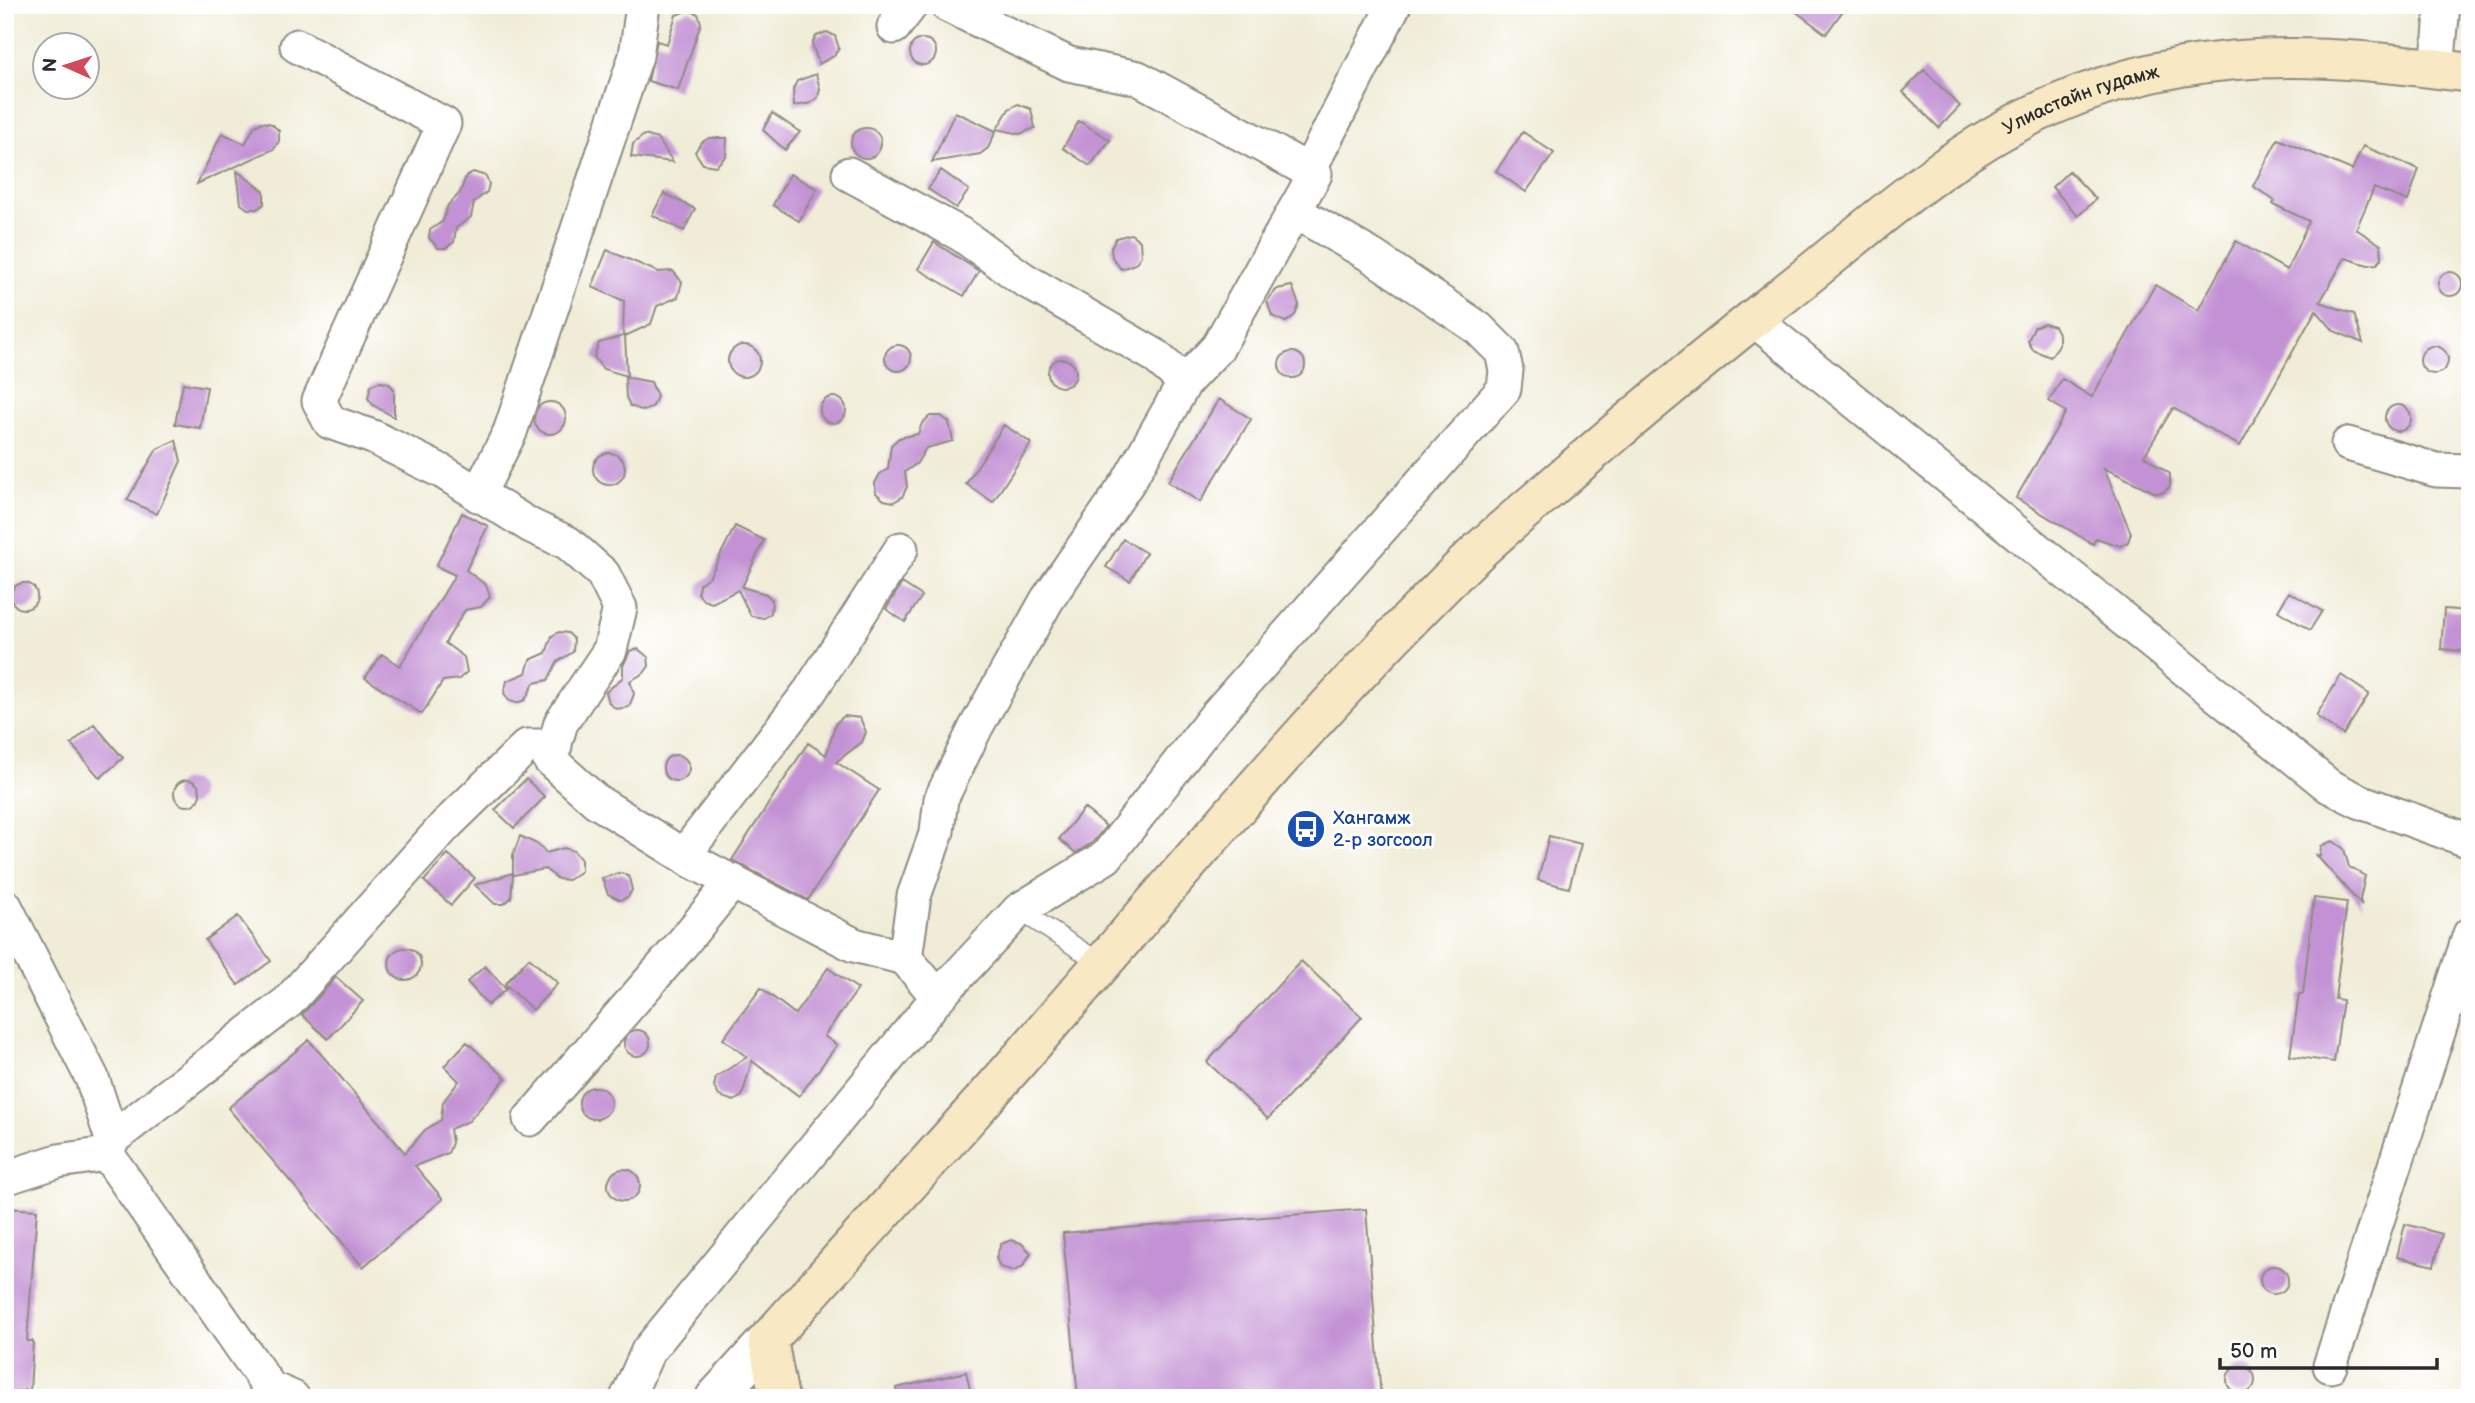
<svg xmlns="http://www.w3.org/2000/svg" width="2475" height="1403" viewBox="0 0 2475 1403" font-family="'Balsamiq Sans',sans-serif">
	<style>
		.building { fill: #c392d4 }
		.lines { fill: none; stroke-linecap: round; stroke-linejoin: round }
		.service-casing { stroke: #8e8c81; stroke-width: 21 }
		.minor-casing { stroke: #8e8c81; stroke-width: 37 }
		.tertiary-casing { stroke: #8e8c81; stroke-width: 42 }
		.secondary-casing { stroke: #8e8c81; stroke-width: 42 }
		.service { stroke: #fff; stroke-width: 18 }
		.minor { stroke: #fff; stroke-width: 33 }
		.tertiary { stroke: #fff; stroke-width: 38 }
		.secondary { stroke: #f8e8c3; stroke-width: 38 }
		.labels { text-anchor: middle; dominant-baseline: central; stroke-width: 6; stroke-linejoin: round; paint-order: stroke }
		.street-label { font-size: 19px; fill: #2b2b2b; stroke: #fff }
		.transit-label { font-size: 19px; fill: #164399; stroke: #fff; text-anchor: start }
	</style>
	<rect width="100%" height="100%" fill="#fff"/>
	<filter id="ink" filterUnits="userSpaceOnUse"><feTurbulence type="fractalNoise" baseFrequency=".0143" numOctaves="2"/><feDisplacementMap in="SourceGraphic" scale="14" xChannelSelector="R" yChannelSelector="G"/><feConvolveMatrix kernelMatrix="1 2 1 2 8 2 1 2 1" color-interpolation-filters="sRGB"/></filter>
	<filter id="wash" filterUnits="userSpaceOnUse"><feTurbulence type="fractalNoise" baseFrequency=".00686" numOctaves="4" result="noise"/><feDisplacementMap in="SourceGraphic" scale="28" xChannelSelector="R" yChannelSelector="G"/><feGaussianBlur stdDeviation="1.57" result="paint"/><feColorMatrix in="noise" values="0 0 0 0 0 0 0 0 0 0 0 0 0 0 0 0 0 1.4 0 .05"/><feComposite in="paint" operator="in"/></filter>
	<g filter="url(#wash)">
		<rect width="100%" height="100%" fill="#f0ecd7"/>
		<g id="blocks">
			<path class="building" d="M1787,5H1847L1826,34Z
				M689,10L698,14L701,23L678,90L648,81L657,41L667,44L676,15Z
				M827,32L835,36L839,48L834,56L819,64L812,44L816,36Z
				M910 52a13 13 0 1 1 26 0a13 13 0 1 1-26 0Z
				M1924,70L1960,106L1939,128L1903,92Z
				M816,74L820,89L818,97L811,103L794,106L793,89L797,81Z
				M1018,104L1031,109L1035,128L1020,134L997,129L1009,109Z
				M955,112L996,131L988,148L980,154L932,162Z
				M772,113L800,132L785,150L763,130Z
				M1079,121L1110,140L1090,166L1063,148Z
				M262,122L272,124L279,131V141L274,149L197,184L222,133L245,144L254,127Z
				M851 143a15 15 0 1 1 30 0a15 15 0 1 1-30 0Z
				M1523,132L1554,153L1526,192L1496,171Z
				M644,135L658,139L673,162L631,157L633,144Z
				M709,138H727L726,156L716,166L703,164L695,152L701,143Z
				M2278,139L2352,170L2363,146L2419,169L2408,201L2374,188L2356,229L2381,245L2382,258L2377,264L2368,265L2345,258L2320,302L2354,314L2363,343L2334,331L2316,310L2240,446L2173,408L2144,456L2170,474V486L2164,492L2156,493L2104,468L2131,533L2128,542L2120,546L2096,538L2093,544L2016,498L2066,412L2049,401L2062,379L2092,397L2155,285L2198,310L2236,241L2287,270L2309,221L2273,204L2275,201L2253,186Z
				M941,170L969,190L956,208L928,189Z
				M237,171L264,191V204L257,209H248L241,204Z
				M2069,171L2096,199L2078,216L2052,187Z
				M473,172L486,176L489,184L487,192L474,202L471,217L456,228L454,242L446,248H438L429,238L430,230L443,221L448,205L460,193L466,176Z
				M790,174L817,189L799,221L773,205Z
				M664,193L695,209L684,231L652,215Z
				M1131,234L1140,241L1141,256L1135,264L1121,269L1112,257L1111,247L1116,238Z
				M934,242L979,271L964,296L918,269Z
				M607,250L658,272L673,271L682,282L678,297L657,306L651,324L625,336L627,376L603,369L594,357L599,343L623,336L624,301L592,287Z
				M2438 284a12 12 0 1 1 24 0a12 12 0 1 1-24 0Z
				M1292,286L1299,305L1295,315L1286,322L1272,316L1267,301L1277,289Z
				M2044,323L2054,326L2059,335V345L2050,357L2033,350L2028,341L2034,327Z
				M885 358a13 13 0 1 1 26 0a13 13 0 1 1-26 0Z
				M728 361a16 16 0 1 1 32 0a16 16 0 1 1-32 0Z
				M2420 360a14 14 0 1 1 28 0a14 14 0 1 1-28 0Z
				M1279 365a13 13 0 1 1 26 0a13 13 0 1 1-26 0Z
				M1048 373a14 14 0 1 1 28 0a14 14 0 1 1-28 0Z
				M625,377L651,382L657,396L653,406L644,411L630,406L626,397Z
				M379,382L388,383L394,389V417L373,405L368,398L371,385Z
				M183,383L207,387L200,428L175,424Z
				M820 410a13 13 0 1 1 26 0a13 13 0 1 1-26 0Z
				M1219,399L1251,419L1200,502L1168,482Z
				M534 418a16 16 0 1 1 32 0a16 16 0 1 1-32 0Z
				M2385 418a13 13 0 1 1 26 0a13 13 0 1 1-26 0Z
				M930,416H941L949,422L953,441L926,448L917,463L905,472L907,487L902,497L894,502L884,500L876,493L875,483L880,474L888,469L891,445L899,438L918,434L922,423Z
				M1004,425L1031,443L993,502L966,484Z
				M176,440L181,461L157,514L127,500L157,449Z
				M593 469a16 16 0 1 1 32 0a16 16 0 1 1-32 0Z
				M462,513L488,526L466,570L486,585L490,597L481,607L465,610L445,643L464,657L467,672L459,679L443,681L422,714L365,678L382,654L400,666L455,575L436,566Z
				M735,526L764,540L742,587L766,594L772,600L771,613L764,618L751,616L738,590L712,603L703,600L698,593L699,584L710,576Z
				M1123,539L1146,553L1130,581L1106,567Z
				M11 596a13 13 0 1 1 26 0a13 13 0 1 1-26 0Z
				M902,583L922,596L905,622L886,609Z
				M2289,592L2322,611L2310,630L2278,611Z
				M2444,609L2470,611V652L2441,649Z
				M559,632L568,633L574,639L573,652L557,662L548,680L534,683L525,700L517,703L509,701L504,693L507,681L526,673L530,660L546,653L552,636Z
				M638,649L648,657L649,666L644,673L630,681L634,694L629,707L616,709L609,703L606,692L623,677V666L630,651Z
				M2341,675L2369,694L2343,735L2316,716Z
				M844,716L860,718L866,732L862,742L836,762L879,790L808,900L732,860L808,743L826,755L836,723Z
				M94,724L123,758L100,778L71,744Z
				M663 768a13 13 0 1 1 26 0a13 13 0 1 1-26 0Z
				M526,779L545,797L514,828L495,810Z
				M174 793a13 13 0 1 1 26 0a13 13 0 1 1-26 0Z
				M1084,808L1106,826L1093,842L1076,853L1059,839Z
				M520,836L539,845L546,853L564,848L574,851L581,860V871L568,880L558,879L545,869L513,875L511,898L504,904H495L475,885L513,873V855Z
				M1549,836L1581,844L1569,888L1538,880Z
				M2333,841L2344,849L2349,867L2365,876L2360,900L2362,906L2316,855L2320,856L2321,847Z
				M448,854L475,878L451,905L424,881Z
				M622,873L629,877L632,890L628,897L620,900L608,894L602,878Z
				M2314,898L2347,902L2335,999L2343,1000L2334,1062L2290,1056L2299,994H2303Z
				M238,916L271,961L238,985L205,940Z
				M389 964a16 16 0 1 1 32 0a16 16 0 1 1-32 0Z
				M529,958L558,983L533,1010L505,984Z
				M1301,961L1362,1017L1268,1119L1207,1062Z
				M485,966L506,989L488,1005L467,982Z
				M828,968L858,989L824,1036L837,1045L799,1096L752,1061L742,1096L734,1101L719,1096L714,1087L716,1077L747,1057L723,1039L761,988L795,1014Z
				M336,977L363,1001L328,1039L302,1015Z
				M624 1043a13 13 0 1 1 26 0a13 13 0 1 1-26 0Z
				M309,1040L405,1153L425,1130L441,1120L443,1102L459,1081L444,1066L467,1042L506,1078L469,1121L450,1129L452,1143L448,1153L415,1166L443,1199L363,1267L228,1108Z
				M579 1103a16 16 0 1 1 32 0a16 16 0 1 1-32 0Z
				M608 1185a16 16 0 1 1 32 0a16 16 0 1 1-32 0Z
				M5,1208L37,1210L27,1341H33L30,1391L24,1390L23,1398H5Z
				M1366,1209L1381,1398H1078L1063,1233Z
				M2405,1224L2442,1234L2434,1266L2397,1257Z
				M1011,1240L1021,1243L1031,1253L1023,1266L1014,1271L1000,1267L996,1258L1001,1244Z
				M2260 1280a14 14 0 1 1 28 0a14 14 0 1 1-28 0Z
				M2227 1380a14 14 0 1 1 28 0a14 14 0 1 1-28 0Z
				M966,1372L972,1398H897L896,1388Z"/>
		</g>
	</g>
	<g filter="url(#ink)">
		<use href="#blocks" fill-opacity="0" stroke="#8e8c81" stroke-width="2"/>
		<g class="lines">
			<g class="service-casing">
				<path id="service" d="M1019,910L1102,964"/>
			</g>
			<g class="minor-casing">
				<path id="minor" d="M947,5L1069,64L1138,78L1315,174L1218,347L1185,382
					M894,27L911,5
					M297,46L444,124L319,401L330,422L373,437L443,472L531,526L568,543L603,574L620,608L610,650L561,723L550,760L596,801L692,861L854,945L905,958
					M2437,69L2443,5
					M1309,170L1394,5
					M849,174L962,235L1023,279L1154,355L1185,382L1128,482L1047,600L976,727L941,799L937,831L914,896L905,958L938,997
					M1753,319L2329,786L2359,801L2470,841
					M2348,444L2436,470L2470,471
					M478,495L510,432L636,56L643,5
					M684,855L810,691L901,549
					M5,906L92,1078L112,1139L288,1002L444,827L527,746H555
					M530,1119L677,950L733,881
					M112,1139L107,1154L270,1388L293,1398
					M5,1178L58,1161L107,1154
					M2330,1366L2470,934
					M627,1398L648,1351L938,997L1019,910L1106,857L1213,719L1504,389L1506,370L1502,352L1478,328L1372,256L1294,211"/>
			</g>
			<g class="tertiary-casing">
				<path id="tertiary" d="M715,1398L768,1340"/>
			</g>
			<g class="secondary-casing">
				<g id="secondary">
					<path id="s1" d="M779,1398L768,1340C864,1232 963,1126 1057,1016C1191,861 1321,705 1467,562C1494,536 1523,512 1551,488C1623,425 1698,363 1773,303C1862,234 1950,149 2054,105C2196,44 2322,53 2470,73"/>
				</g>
			</g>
			<use href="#service" class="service"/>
			<use href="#minor" class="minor"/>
			<use href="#tertiary" class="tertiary"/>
			<use href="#secondary" class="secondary"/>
		</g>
	</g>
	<defs>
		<g id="bus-disc" transform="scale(2.0125)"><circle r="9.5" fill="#1a4fb4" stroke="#fff"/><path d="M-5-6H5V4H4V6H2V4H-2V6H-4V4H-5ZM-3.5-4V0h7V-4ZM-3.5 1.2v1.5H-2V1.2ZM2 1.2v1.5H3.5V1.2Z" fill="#fff"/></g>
	</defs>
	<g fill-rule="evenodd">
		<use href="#bus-disc" x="1306" y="829"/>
	</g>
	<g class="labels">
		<g class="street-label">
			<text stroke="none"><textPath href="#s1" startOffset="1878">Улиастайн гудамж</textPath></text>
		</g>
		<g class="transit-label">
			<text x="1333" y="818">Хангамж<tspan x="1333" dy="22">2-р зогсоол</tspan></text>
		</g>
	</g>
	<rect width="2475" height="1403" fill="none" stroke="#fff" stroke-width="28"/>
	<g transform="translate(66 66) rotate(273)"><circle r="33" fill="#ffffff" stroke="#aaaaaa" stroke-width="2"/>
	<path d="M0-5L12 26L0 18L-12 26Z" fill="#d1495b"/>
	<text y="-10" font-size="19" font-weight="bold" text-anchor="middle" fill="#2b2b2b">N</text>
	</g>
	<path d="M2220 1358v10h217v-10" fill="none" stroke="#2b2b2b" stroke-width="3.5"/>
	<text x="2230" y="1358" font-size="21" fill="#2b2b2b" stroke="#ffffff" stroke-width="5" paint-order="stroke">50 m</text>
</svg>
